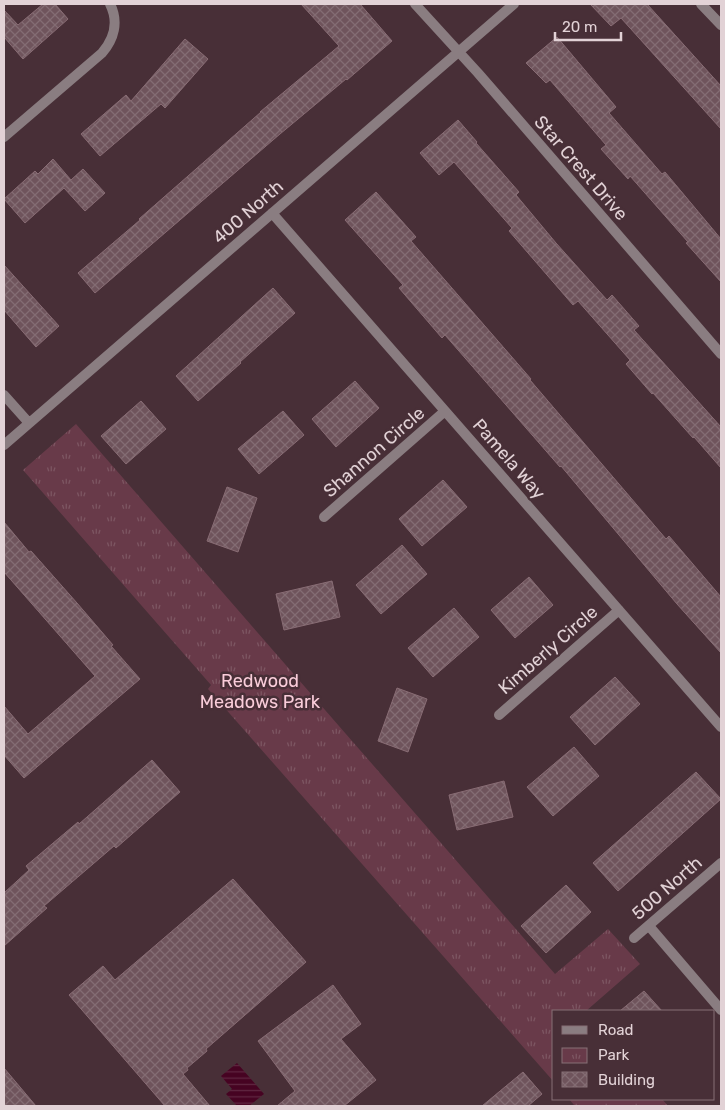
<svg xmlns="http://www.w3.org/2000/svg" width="725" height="1110" viewBox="0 0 725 1110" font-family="Rubik,sans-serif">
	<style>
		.park { fill: url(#park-tufts) }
		.water { fill: url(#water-rules) }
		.building { fill: url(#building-cross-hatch); stroke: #886c74 }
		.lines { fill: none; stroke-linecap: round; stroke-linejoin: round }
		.minor { stroke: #8a7d81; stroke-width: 10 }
		.labels { text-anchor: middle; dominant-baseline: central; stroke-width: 5; stroke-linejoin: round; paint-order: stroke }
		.street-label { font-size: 18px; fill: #e2d2d6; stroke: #482f37 }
		.park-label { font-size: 18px; fill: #f9ccd9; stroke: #482f37 }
	</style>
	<defs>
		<pattern id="park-tufts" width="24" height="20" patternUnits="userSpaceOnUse" patternTransform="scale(1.25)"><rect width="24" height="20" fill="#683a49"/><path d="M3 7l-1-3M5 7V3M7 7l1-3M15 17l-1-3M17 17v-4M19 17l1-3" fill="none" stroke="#7d5662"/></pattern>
		<pattern id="water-rules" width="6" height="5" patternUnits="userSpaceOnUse" patternTransform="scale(1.25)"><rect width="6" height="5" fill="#460322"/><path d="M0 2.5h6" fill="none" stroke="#602741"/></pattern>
		<pattern id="building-cross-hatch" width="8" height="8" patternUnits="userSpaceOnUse" patternTransform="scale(1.25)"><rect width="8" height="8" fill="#6f545c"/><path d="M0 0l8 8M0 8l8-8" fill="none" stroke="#836c73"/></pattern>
	</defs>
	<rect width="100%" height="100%" fill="#482f37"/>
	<path class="park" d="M76,424L555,974L608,929L640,964L586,1011H554V1082L208,689L211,685L23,470Z
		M569,1099H662L668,1106H591L574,1105Z"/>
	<path class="water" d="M237,1063L264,1094L249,1106H237L226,1094L232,1089L221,1076Z"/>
	<path class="building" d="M43,4H55L68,19L23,59L4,37V10L18,25Z
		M301,4H360L392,41L347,80L346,79L280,134L95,293L78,273L140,220L139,219L261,112H260L339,46Z
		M590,4H647L721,86V129L621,18L611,26Z
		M557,37L616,107L609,113L662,174L665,172L721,239V282L686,243L688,242L630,176L628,179L601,149L606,145L550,80L546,83L526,63Z
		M185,39L208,59L165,108L161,104L100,156L81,134L126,95L131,101Z
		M458,120L477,142L476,143L519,192L516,195L556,243L607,300L612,295L639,326L634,330L721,427V468L694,437L693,438L653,393L652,394L626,364L630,360L578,301L573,305L509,231L512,228L454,162L439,175L420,153Z
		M53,159L71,180L83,169L105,193L85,211L64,188L25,223L4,199L35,171L38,174Z
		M376,192L416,237L411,241L531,379L530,380L666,539L669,536L721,597V653L677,604L561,466L560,467L445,335L442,338L399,288L403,285L345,220Z
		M4,265L59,326L36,347L4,310Z
		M273,288L295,313L240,362L241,363L198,401L176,376Z
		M355,381L379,408L336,447L312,419Z
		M141,401L166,429L126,464L101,436Z
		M283,411L304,435L259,474L238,449Z
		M443,480L467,507L422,546L399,519Z
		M227,487L257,498L238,552L207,541Z
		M4,522L29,552L31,551L77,603L113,645L111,646L140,679L24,778L4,755V706L28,734L95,676L4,572Z
		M402,545L427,574L381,614L356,585Z
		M529,577L553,605L515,638L491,610Z
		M332,581L340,617L284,630L276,594Z
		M454,608L479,637L433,677L408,648Z
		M615,677L640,704L595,745L570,717Z
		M397,688L427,699L408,752L378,741Z
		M574,747L599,776L553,816L527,787Z
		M152,760L180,792L116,848L114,846L44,906L47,908L4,946V893L29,870L26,866L78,822L79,824Z
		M696,772L721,799L618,891L593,863Z
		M504,781L513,817L457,830L449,795Z
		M233,879L306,962L206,1049L207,1051L187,1068L188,1070L183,1074L210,1106H165L69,995L103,966L115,980Z
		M566,885L591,912L546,953L521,926Z
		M333,985L361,1024L341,1039L376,1080L344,1106H277L295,1091L258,1041Z
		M644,991L662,1011H620Z
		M4,1068L36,1106H4Z
		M523,1072L542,1094L528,1106H482Z"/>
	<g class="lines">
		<path class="minor" d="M415,4L478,73L721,354
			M701,4L721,25
			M4,137L102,53C114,39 119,22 110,4
			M272,213L721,727
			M4,395L29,423
			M4,445L514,4
			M324,517L445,411
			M499,715L619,610
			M649,926L721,1010
			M634,938L721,863"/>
	</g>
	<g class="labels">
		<g class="street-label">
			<text transform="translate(581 168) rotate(49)">Star Crest Drive</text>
			<text transform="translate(248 212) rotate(-41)">400 North</text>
			<text transform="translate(374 452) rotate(-41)">Shannon Circle</text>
			<text transform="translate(509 459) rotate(49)">Pamela Way</text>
			<text transform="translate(548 650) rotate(-41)">Kimberly Circle</text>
			<text transform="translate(667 888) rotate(-41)">500 North</text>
		</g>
		<g class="park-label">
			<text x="260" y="681">Redwood<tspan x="260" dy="21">Meadows Park</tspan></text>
		</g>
	</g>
	<rect width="725" height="1110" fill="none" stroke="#e2d2d6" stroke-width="10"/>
	<rect x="552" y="1010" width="162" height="90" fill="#482f37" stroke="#867077"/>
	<rect x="562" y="1026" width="25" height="8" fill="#8a7d81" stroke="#867077"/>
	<text x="598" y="1035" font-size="15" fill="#e2d2d6">Road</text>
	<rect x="562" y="1048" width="25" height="15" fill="url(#park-tufts)" stroke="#867077"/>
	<text x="598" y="1060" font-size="15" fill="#e2d2d6">Park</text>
	<rect x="562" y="1072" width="25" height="15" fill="url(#building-cross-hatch)" stroke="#867077"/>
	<text x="598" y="1085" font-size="15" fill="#e2d2d6">Building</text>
	<path d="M555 32v8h66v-8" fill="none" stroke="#e2d2d6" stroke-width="2.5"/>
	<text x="562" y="32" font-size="15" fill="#e2d2d6" stroke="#482f37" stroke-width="4" paint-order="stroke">20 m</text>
</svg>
